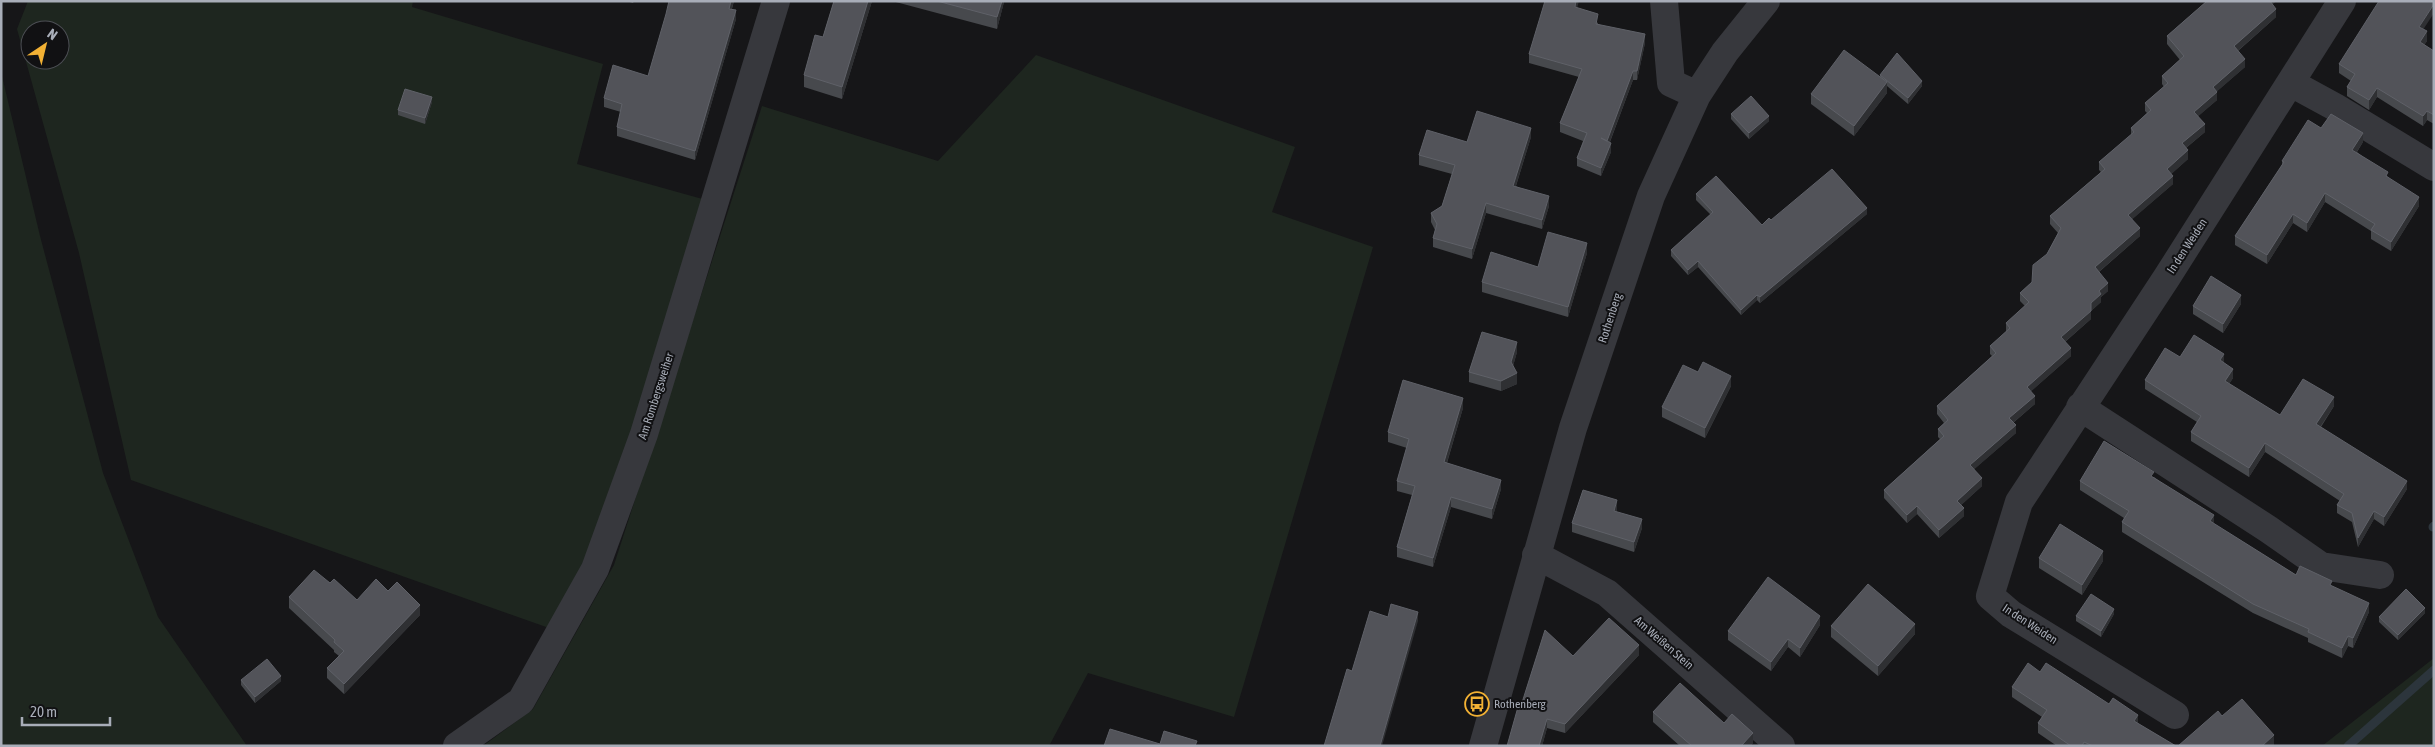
<svg xmlns="http://www.w3.org/2000/svg" width="2435" height="747" viewBox="0 0 2435 747" font-family="'Asap Condensed',sans-serif">
	<style>
		.green { fill: #1e261f; fill-rule: evenodd }
		.lines { fill: none; stroke-linecap: round; stroke-linejoin: round }
		.stream { stroke: #2c353c; stroke-width: 9 }
		.minor { stroke: #37383d; stroke-width: 28 }
		.wall { fill: #47494d }
		.shaded-wall { fill: #2f3033 }
		.building { fill: #525359; stroke: #5f6168 }
		.labels { text-anchor: middle; dominant-baseline: central; stroke-width: 4; stroke-linejoin: round; paint-order: stroke }
		.street-label { font-size: 12px; fill: #a8adb8; stroke: #111113 }
		.poi-label { font-size: 12px; fill: #a8adb8; stroke: #111113; text-anchor: start }
	</style>
	<rect width="100%" height="100%" fill="#161618"/>
	<path class="green" d="M28,1H413L412,7L603,64L577,164L706,200L633,430L585,564L549,628L131,480L79,253L17,29ZM30,30H60V60H30Z
		M1036,55L1295,147L1272,212L1373,247L1234,717L1088,673L1049,746H483L533,709L614,565L762,106L938,161Z
		M1,72L40,236L103,473L158,617L247,746H1Z
		M2434,658V746H2322Z"/>
	<g class="lines">
		<path class="stream" d="M2433,527L2434,526
			M2348,746L2434,670"/>
		<path class="minor" d="M1664,1L1671,83L1697,95
			M2291,83L2335,107L2434,167
			M2080,407L2268,529L2321,566L2380,575
			M1536,555L1607,593L1781,746
			M2175,715L2011,614L1990,596L2019,502L2167,277L2342,1
			M457,746L521,701L595,569L644,434L776,1
			M1483,746L1573,428L1651,196L1697,95L1725,52L1766,1"/>
	</g>
	<path class="wall" d="M626,1H634L633,3Z
		M734,1L732,9L736,19L695,160L617,136V127L621,112L604,107V98L648,76Z
		M834,1H872L842,99L804,87V75L823,37Z
		M892,1H1004V2L997,29Z
		M2207,1H2276L2272,4L2276,17L2238,51L2245,67L2217,91V100L2198,116L2205,132L2186,148L2188,159L2171,174L2173,184L2132,219L2140,236L2099,272L2108,291L2101,297V302L2091,311V319L2065,342L2071,356L2031,391L2035,404L2013,423L2016,433L1974,469L1982,486L1961,505L1964,516L1939,538L1917,514L1907,523L1884,498V490L1940,439L1938,437V429L1944,423L1937,414V406L1992,356L1990,354V346L2006,332V323L2025,306L2020,301V293L2032,282L2058,233L2050,224V216L2101,172L2099,170V162L2131,135V128L2147,113L2145,111V103L2164,87L2162,84V76L2180,60L2167,44V36Z
		M1577,8L1598,23V24L1645,43L1637,80H1633L1610,142L1611,152L1601,176L1577,166V158L1583,141L1560,132V123L1579,77L1529,63V54Z
		M2424,29L2427,41L2424,45L2434,51V124L2427,120L2423,126L2377,97L2369,110L2347,96V87L2351,81L2339,73V64Z
		M1880,75L1922,86L1908,104L1887,86V93L1854,136L1811,104V94L1880,77Z
		M432,102L425,124L398,115V110Z
		M1731,114L1769,121L1749,139L1731,119Z
		M2321,128L2363,142L2357,152L2388,177L2419,206L2391,251L2371,239V231L2325,202L2307,232L2293,223L2267,264L2235,245V236L2282,165V161Z
		M1531,137L1516,186L1549,206L1542,229L1486,213L1472,259L1433,247V238L1435,230L1431,222V213L1442,206L1452,174L1419,165V155L1467,142Z
		M1696,194L1762,225L1771,220L1867,214L1760,303L1757,300L1741,315L1698,267L1688,275L1671,256V250L1711,215L1696,200Z
		M1587,253L1568,317L1482,292V282Z
		M2241,304L2223,333L2193,314V306Z
		M1517,352L1513,366L1517,384L1501,391L1469,382V372Z
		M2180,357L2224,363L2233,378L2229,384L2280,415L2334,406L2321,427L2407,489L2384,526L2374,519L2358,547L2352,522L2337,513V505L2340,501L2265,452L2249,477L2191,441V432L2197,422L2145,389V380Z
		M1698,372L1731,386L1705,438L1662,417V407Z
		M1463,408L1447,463L1501,489L1492,519L1451,507L1433,567L1397,557V547L1412,495L1397,491V481L1407,448L1388,442V432Z
		M2154,477L2214,524L2296,575L2332,586L2369,612L2353,648L2348,646L2342,658L2308,642V638L2253,613L2122,532V522L2124,518L2080,490V481Z
		M1617,509L1616,512L1642,528L1634,552L1572,532V523Z
		M2039,558L2103,561L2082,595L2039,568Z
		M330,583L357,600L388,591L420,615L344,694L327,678V668L339,656L334,652V650L289,608V597Z
		M2425,613L2398,640L2379,622V617Z
		M2114,614L2101,637L2076,621V616Z
		M1820,625L1800,657L1788,647L1771,671L1728,640V631Z
		M1831,626L1915,634L1878,676L1831,637Z
		M1639,655L1565,733L1547,728L1542,746H1507L1573,656Z
		M2040,672L2138,724L2176,746H2057L2038,733V723L2042,717L2012,697V687Z
		M241,680L281,681L255,703L241,685Z
		M1653,712L1753,743L1750,746H1680L1653,722Z"/>
	<path class="shaded-wall" d="M731,1H734L729,17V9Z
		M868,1H872L842,99V87Z
		M1002,1H1004V2L997,29V17Z
		M1576,1H1579L1575,16V7Z
		M2269,1H2276L2269,8Z
		M2434,4V13L2419,36V27Z
		M2276,9V17L2234,54V46Z
		M736,10V19L695,160V151Z
		M2427,31V41L2420,52V42Z
		M1645,34V43L1637,80V71Z
		M2245,59V67L2213,95V87Z
		M1633,71V80L1607,149V141Z
		M1922,81V86L1908,104V98Z
		M1887,82V93L1854,136V126Z
		M2377,88V97L2369,110V100Z
		M2217,92V100L2194,120V112Z
		M432,97V102L425,124V118Z
		M2427,111V120L2423,126V116Z
		M1769,116V121L1749,139V133Z
		M2205,124V132L2182,151V143Z
		M1531,128V137L1513,195V186Z
		M2363,133V142L2352,159V150Z
		M1611,143V152L1601,176V168Z
		M2188,150V159L2167,178V169Z
		M2173,176V184L2128,223V215Z
		M2325,193V202L2307,232V223Z
		M1549,196V206L1542,229V220Z
		M2419,197V206L2391,251V242Z
		M1486,203V213L1472,259V249Z
		M1867,208V214L1760,303V297Z
		M2293,214V223L2267,264V255Z
		M2140,228V236L2095,275V267Z
		M1587,243V253L1568,317V307Z
		M1698,261V267L1688,275V270Z
		M2108,283V291L2101,297V302L2091,311V319L2061,345V337L2099,291Z
		M1757,295V300L1741,315V310Z
		M2241,295V304L2223,333V324Z
		M1517,342V352L1511,373V362Z
		M2071,348V356L2027,395V387Z
		M2224,354V363L2220,360Z
		M2233,369V378L2225,390V381Z
		M1517,373V384L1501,391V381Z
		M1731,376V386L1705,438V428Z
		M2035,396V404L2009,426V418Z
		M2334,397V406L2316,433V424Z
		M1463,398V408L1444,472V462Z
		M2016,425V433L1970,473V465Z
		M2265,443V452L2249,477V468Z
		M1982,478V486L1957,509V501Z
		M1501,480V489L1492,519V509Z
		M2407,481V489L2384,526V517Z
		M1451,497V507L1433,567V558Z
		M1617,500V509L1614,520V511Z
		M1917,506V514L1907,523V515Z
		M1964,508V516L1939,538V530Z
		M2374,511V519L2358,547V538Z
		M2214,515V525L2210,521Z
		M1642,519V528L1634,552V542Z
		M2103,551V561L2082,595V585Z
		M2369,603V612L2353,648V638Z
		M420,605V615L344,694V684Z
		M2425,608V613L2398,640V635Z
		M2114,609V614L2101,637V631Z
		M1418,612V621L1382,746H1380Z
		M1820,616V625L1800,657V648Z
		M1915,624V634L1878,676V666Z
		M2348,636V646L2342,658V648Z
		M1788,639V647L1771,671V662Z
		M1639,645V655L1565,733V724Z
		M281,676V681L255,703V697Z
		M2138,715V725L2134,721Z
		M1547,719V728L1542,746H1539Z
		M1753,733V743L1750,746H1741Z
		M2274,735V745L2273,746H2262Z"/>
	<path class="building" d="M669,1H731L729,9L736,10L695,151L617,127L622,104L604,98L613,65L648,76L666,14Z
		M834,1H868L842,87L804,75L815,35L823,37Z
		M937,1H1002L997,17Z
		M1545,1H1576L1575,7L1598,14L1596,24L1645,34L1637,71H1633L1607,141L1601,138L1611,143L1601,168L1577,158L1587,133L1560,123L1582,69L1529,54Z
		M2207,1H2270L2276,9L2234,46L2245,59L2213,87L2217,92L2194,112L2205,124L2182,143L2188,150L2167,169L2173,176L2128,215L2140,228L2095,267L2108,283L2099,291L2101,294L2091,303V311L2061,337L2071,348L2027,387L2035,396L2009,418L2016,425L1970,465L1982,478L1957,501L1964,508L1939,530L1917,506L1907,515L1884,490L1944,436L1938,429L1948,420L1937,406L1996,353L1990,346L2010,328L2006,323L2029,302L2020,293L2032,282L2033,265L2047,254L2061,228L2050,216L2105,169L2099,162L2134,132L2131,128L2151,110L2145,103L2168,83L2162,76L2184,56L2167,36Z
		M2379,1H2434V4L2419,27L2427,31L2420,42L2434,51V115L2427,111L2423,116L2377,88L2369,100L2347,87L2355,74L2339,64Z
		M1844,50L1887,82L1854,126L1811,94Z
		M1897,53L1922,81L1908,98L1880,75Z
		M405,89L432,97L425,118L398,110Z
		M1751,96L1769,116L1749,133L1731,114Z
		M1477,111L1531,128L1513,186L1549,196L1542,220L1486,203L1472,249L1433,238L1437,224L1431,213L1442,206L1455,165L1419,155L1427,130L1467,142Z
		M2331,114L2363,133L2352,150L2388,172L2386,176L2419,197L2391,242L2371,230L2375,224L2325,193L2307,223L2293,214L2267,255L2235,236L2284,162L2282,161L2308,120L2321,128Z
		M1832,169L1867,208L1760,297L1757,295L1741,310L1698,261L1688,270L1671,250L1713,212L1696,194L1716,176L1762,225L1769,218L1771,220Z
		M1548,232L1587,243L1568,307L1482,282L1491,252L1538,267Z
		M2211,276L2241,295L2223,324L2193,306Z
		M1482,332L1517,342L1511,362L1517,373L1501,381L1469,372Z
		M2194,335L2224,354L2220,360L2233,369L2225,381L2280,415L2303,379L2334,397L2316,424L2407,481L2384,517L2374,511L2358,538L2352,513L2337,505L2344,494L2265,443L2249,468L2191,432L2201,416L2145,380L2165,348L2180,357Z
		M1703,362L1731,376L1705,428L1662,407L1683,365L1698,372Z
		M1403,380L1463,398L1444,462L1501,480L1492,509L1451,497L1433,558L1397,547L1415,486L1397,481L1409,439L1388,432Z
		M2104,441L2154,472L2151,476L2214,515L2210,521L2296,575L2300,566L2332,581L2330,585L2369,603L2353,638L2348,636L2342,648L2308,632L2309,629L2253,604L2122,522L2129,511L2080,481Z
		M1583,490L1617,500L1614,511L1642,519L1634,542L1572,523Z
		M2060,524L2103,551L2082,585L2039,558Z
		M314,570L330,583L334,579L357,600L376,579L388,591L397,582L420,605L344,684L327,668L344,651L334,642L335,640L289,597Z
		M1768,577L1820,616L1800,648L1788,639L1771,662L1728,631Z
		M1868,584L1915,624L1878,666L1831,626Z
		M2406,589L2425,608L2398,635L2379,617Z
		M2091,594L2114,609L2101,631L2076,616Z
		M1391,604L1418,612L1380,746H1324L1347,669L1352,671L1370,611L1388,617Z
		M1609,618L1639,645L1565,724L1547,719L1539,746H1507L1518,707L1520,709L1545,630L1573,656Z
		M267,659L281,676L255,697L241,680Z
		M2028,663L2040,672L2046,663L2109,704L2113,698L2138,715L2134,721L2176,746H2093L2084,742L2082,746H2071L2038,723L2047,710L2012,687Z
		M1680,683L1724,723L1732,714L1753,733L1741,746H1692L1653,712Z
		M2242,699L2274,735L2262,746H2178L2218,711L2222,716Z
		M1110,729L1160,744L1164,731L1197,741L1195,746H1104Z"/>
	<defs>
		<g id="bus-ring" transform="scale(1.25)"><circle r="9.5" fill="#111113" stroke="#f2b134" stroke-width="1.5"/><path d="M-5-6H5V4H4V6H2V4H-2V6H-4V4H-5ZM-3.5-4V0h7V-4ZM-3.5 1.2v1.5H-2V1.2ZM2 1.2v1.5H3.5V1.2Z" fill="#f2b134"/></g>
	</defs>
	<g fill-rule="evenodd">
		<use href="#bus-ring" x="1477" y="704"/>
	</g>
	<g class="labels">
		<g class="street-label">
			<text transform="translate(2187 246) rotate(-57)">In den Weiden</text>
			<text transform="translate(1610 318) rotate(-72)">Rothenberg</text>
			<text transform="translate(656 396) rotate(-72)">Am Rombergsweiher</text>
			<text transform="translate(2030 624) rotate(33)">In den Weiden</text>
			<text transform="translate(1664 643) rotate(41)">Am Weißen Stein</text>
		</g>
		<g class="poi-label">
			<text x="1494" y="704">Rothenberg</text>
		</g>
	</g>
	<rect width="2435" height="747" fill="none" stroke="#a8adb8" stroke-width="5"/>
	<g transform="translate(45 45) rotate(35)"><circle r="24" fill="#111113" stroke="#4d4f55"/>
	<path d="M0-4L9 19L0 12L-9 19Z" fill="#f2b134"/>
	<text y="-8" font-size="14" font-weight="bold" text-anchor="middle" fill="#a8adb8">N</text>
	</g>
	<path d="M22 717v8h88v-8" fill="none" stroke="#a8adb8" stroke-width="2.5"/>
	<text x="30" y="717" font-size="15" fill="#a8adb8" stroke="#111113" stroke-width="4" paint-order="stroke">20 m</text>
</svg>
